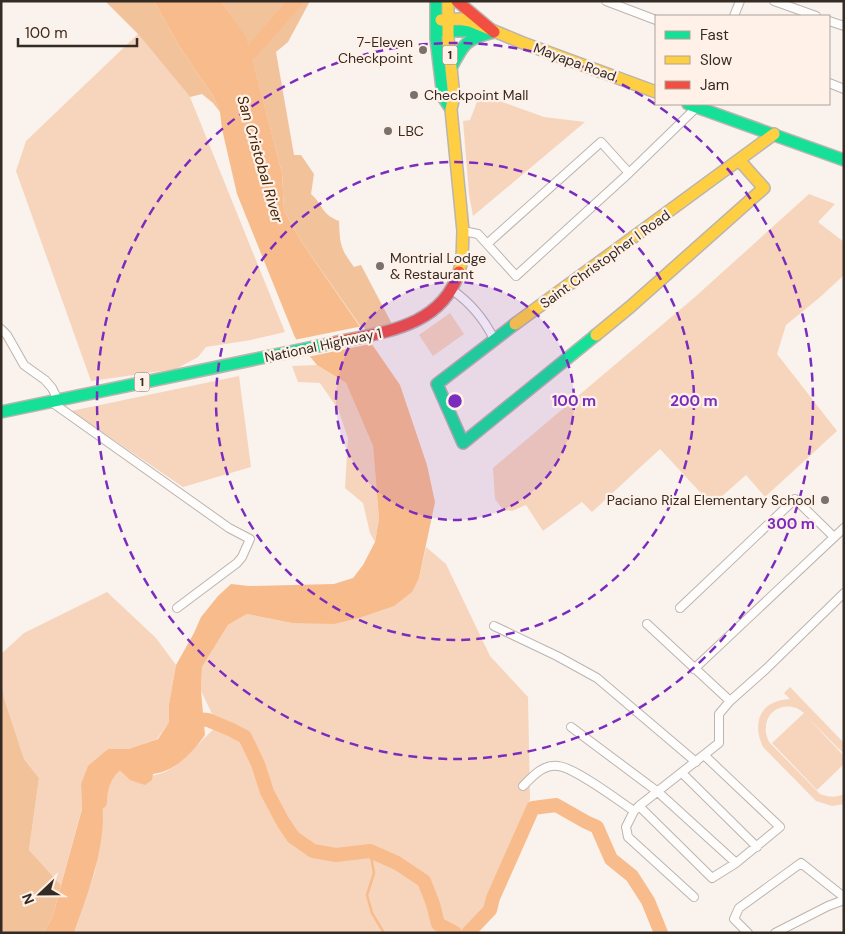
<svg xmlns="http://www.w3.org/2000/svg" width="845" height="934" viewBox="0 0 845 934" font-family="'DM Sans',sans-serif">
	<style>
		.green { fill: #f7d5bc; fill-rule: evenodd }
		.forest { fill: #f2c29b }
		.water { fill: #f8bc8c }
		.pier { fill: #f9f2ed }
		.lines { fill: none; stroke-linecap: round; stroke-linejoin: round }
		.stream { stroke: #f8bc8c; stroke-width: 2.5 }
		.river { stroke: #f8bc8c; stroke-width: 14 }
		.street-casing { stroke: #bbb4af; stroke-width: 10 }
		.fast-casing { stroke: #bbb4af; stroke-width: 14 }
		.slow-casing { stroke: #bbb4af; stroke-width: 14 }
		.jam-casing { stroke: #bbb4af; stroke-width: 14 }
		.street { stroke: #fefdfc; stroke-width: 8 }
		.fast { stroke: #16e098; stroke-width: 11 }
		.slow { stroke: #ffcf43; stroke-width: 11 }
		.jam { stroke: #f24e42; stroke-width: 11 }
		.ring { fill: none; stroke: #7b2cbf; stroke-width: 2.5; stroke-dasharray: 9 6 }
		.poi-dot { fill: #79716b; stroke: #fff1e7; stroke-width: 2 }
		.labels { text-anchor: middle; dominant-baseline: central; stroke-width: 4.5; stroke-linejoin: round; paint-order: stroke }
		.shield { fill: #fff1e7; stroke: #71665f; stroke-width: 1 }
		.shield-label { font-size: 12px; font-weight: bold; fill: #342b25 }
		.poi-label { font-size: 14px; fill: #342b25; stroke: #fff1e7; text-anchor: start }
		.street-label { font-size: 14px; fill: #342b25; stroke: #fff1e7 }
		.water-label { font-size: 15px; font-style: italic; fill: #442407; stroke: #fff1e7 }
		.centre { fill: #7b2cbf; stroke: #fff1e7; stroke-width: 2.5 }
		.ring-label { font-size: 15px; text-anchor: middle; font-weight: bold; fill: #7b2cbf; stroke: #fff1e7; stroke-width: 4.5; stroke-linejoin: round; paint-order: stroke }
	</style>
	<rect width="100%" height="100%" fill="#f9f2ed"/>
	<path class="green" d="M138,34L190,97L285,332L251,340L206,347L198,357L176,369L91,381L16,171L26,141Z
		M480,94L544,117L585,122L473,216L469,194L463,121L470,120Z
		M809,194L835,204L818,222L844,242V275L819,298L786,325L777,354L837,431L765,497L746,475L712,505L660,449L592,512L582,502L543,531L526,505L512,511L503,510L495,499L493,468L695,297Z
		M450,313L464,334L433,356L419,335Z
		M317,365L346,383L373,446L379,519L375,542L370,533L363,503L345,488L348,438L338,409L320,383L298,382L292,366Z
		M239,376L251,467L183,487L71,411Z
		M426,547L446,564L490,656L528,697L530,799L524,829L490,910L462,933H74L95,872L102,825L103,778L109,770L118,769L130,780C139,778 159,775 165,772C187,761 199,740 218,726L201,691L202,667L228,625L247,614L292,623L419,578ZM318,851H364L336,855Z
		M107,592L156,638L176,665L169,704V722L157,739L128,749H108L81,784L82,808L61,885L29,850L39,778L24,759L4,698L1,679V654L24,633Z
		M790,687L844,743V754L807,717L844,756V764L817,790L772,743L804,713C790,700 767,707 766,727C765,733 767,737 769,742L820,794C829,797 835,798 844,794V804L832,806L816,801L763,747C751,722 761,700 790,699L784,693Z"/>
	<path class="forest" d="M105,1H154L179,46L213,96L220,112L213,103L202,94L190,97L138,34Z
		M221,1H310L288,42L276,52L294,155H301L314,174L311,194C324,206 321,214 339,221C340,244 340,248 354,267L361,265L392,324L363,330L301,241L284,210L282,173L247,39Z
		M1,679L4,698L24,759L39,778L29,850L61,885L52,918L43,933H1Z"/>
	<path class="water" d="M154,1H221L247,38L282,173L284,210L301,241L400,385L427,465L435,502L419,578L412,592L394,606L359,618L334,624L292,623L247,614L228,625L202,667L201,691L205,735C192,753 176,771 153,774L152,780L145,785L130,780L118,769L108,770C99,783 103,802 103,818C102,858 87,896 74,933H43L52,918L82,809L81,784L88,766L108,749H128L158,739L169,722V704L176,665L194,633L201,617L218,596L231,584L249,586L334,584L353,578L363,565L375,542L379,519L373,446L346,383L317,365L297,341L294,335L237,194L222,129L220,112L213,96L179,46Z"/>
	<path class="pier" d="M363,326L375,343L307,357L294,340Z"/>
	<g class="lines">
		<path class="stream" d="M370,851L374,873L367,895L372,913L384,933"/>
		<path class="river" d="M236,63L253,50L296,1
			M195,719L208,720L232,730L245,737L258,764L267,792L283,822L293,837L313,851L336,855L370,851L397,863L424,881L433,904L438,924L455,933
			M100,802C100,784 108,765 126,760
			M468,933L490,910L493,898L533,808L556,805L586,822L597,827L611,859L632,876L648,901L661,933"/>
		<g class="street-casing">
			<path id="street" d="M606,1L656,20
				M774,1L816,16
				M734,16L740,1
				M829,21L844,26
				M829,83L844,89
				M463,231L478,234L516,276L629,173L699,105
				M487,244L601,142L629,173
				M452,290C471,303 484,319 494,339
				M1,329L7,335L24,365L45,380L52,388L58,400
				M50,401L229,528L250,539L242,557L237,563L177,608
				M680,608L795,499L834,537
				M647,624L730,701
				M494,626L557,656L597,678L696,762
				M694,669L844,528
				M571,727L658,792L736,863
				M682,773L757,847
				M523,786C533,776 543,764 558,766C574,767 619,801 634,811
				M639,806L712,878L736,863L780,827L704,755
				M694,897L628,837L626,827L634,811L639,806L719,743V714L730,701L766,669L844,593
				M748,933L734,919L739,908L801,863L844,897
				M775,933L828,906L844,900"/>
		</g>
		<g class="fast-casing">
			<path id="fast" d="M436,1V39L443,97L451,109
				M441,31H487
				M451,68C464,43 466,39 494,32
				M688,104L844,160
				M515,324L437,384L463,443L596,335
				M1,412L333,343"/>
		</g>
		<g class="slow-casing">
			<path id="slow" d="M448,1V38L454,97L451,109L463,231L462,260L459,272
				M441,20L460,19L470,21L523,43L656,92
				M515,324L774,134
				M596,335L630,307L764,188L739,160"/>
		</g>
		<g class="jam-casing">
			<path id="jam" d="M457,1L494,32
				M333,343C382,332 441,328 459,272"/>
		</g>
		<use href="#street" class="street"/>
		<use href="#fast" class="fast"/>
		<use href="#slow" class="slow"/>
		<use href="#jam" class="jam"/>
	</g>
	<circle cx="455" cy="401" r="119" fill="#7b2cbf" fill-opacity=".12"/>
	<g class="ring">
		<circle cx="455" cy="401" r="119"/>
		<circle cx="455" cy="401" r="239"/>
		<circle cx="455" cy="401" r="358"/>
	</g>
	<g class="poi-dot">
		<circle cx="423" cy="50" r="5"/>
		<circle cx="414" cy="95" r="5"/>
		<circle cx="388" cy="131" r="5"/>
		<circle cx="380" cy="266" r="5"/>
		<circle cx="825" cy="500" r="5"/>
	</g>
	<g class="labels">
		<g class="shield">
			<rect x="442.5" y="45.5" width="15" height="19" rx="4"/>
			<rect x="134.5" y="372.5" width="15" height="19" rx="4"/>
		</g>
		<g class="shield-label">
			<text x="450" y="55">1</text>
			<text x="142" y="382">1</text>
		</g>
		<g class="poi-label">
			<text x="413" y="42" text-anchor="end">7-Eleven<tspan x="413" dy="16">Checkpoint</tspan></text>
			<text x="424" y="95">Checkpoint Mall</text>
			<text x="398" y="131">LBC</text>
			<text x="390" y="258">Montrial Lodge<tspan x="390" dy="16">&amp; Restaurant</tspan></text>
			<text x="815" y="500" text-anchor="end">Paciano Rizal Elementary School</text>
		</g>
		<g class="street-label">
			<text transform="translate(575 62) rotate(20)">Mayapa Road</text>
			<text transform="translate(605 259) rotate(-36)">Saint Christopher I Road</text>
			<text transform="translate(323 345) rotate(-12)">National Highway 1</text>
		</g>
		<g class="water-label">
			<text transform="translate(260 159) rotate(74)">San Cristobal River</text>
		</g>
	</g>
	<circle cx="455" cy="401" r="8" class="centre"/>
	<g class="ring-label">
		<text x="574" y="406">100 m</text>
		<text x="694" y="406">200 m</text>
		<text x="791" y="529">300 m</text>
	</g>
	<rect width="845" height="934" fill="none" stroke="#342b25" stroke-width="5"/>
	<rect x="655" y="15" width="175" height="90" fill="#fff1e7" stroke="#aea299"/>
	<rect x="665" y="31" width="25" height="8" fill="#16e098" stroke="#aea299"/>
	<text x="700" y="40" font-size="15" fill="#342b25">Fast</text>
	<rect x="665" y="56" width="25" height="8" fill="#ffcf43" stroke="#aea299"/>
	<text x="700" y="65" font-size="15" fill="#342b25">Slow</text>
	<rect x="665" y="81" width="25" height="8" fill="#f24e42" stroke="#aea299"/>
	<text x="700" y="90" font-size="15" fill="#342b25">Jam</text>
	<g transform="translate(40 894) rotate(248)" stroke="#fff1e7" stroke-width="4" paint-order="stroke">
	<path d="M0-4L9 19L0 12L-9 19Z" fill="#342b25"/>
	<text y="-8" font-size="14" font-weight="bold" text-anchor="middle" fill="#342b25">N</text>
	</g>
	<path d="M18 38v8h119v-8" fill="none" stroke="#342b25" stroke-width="2.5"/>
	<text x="25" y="38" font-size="15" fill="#342b25" stroke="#fff1e7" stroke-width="4" paint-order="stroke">100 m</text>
</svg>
